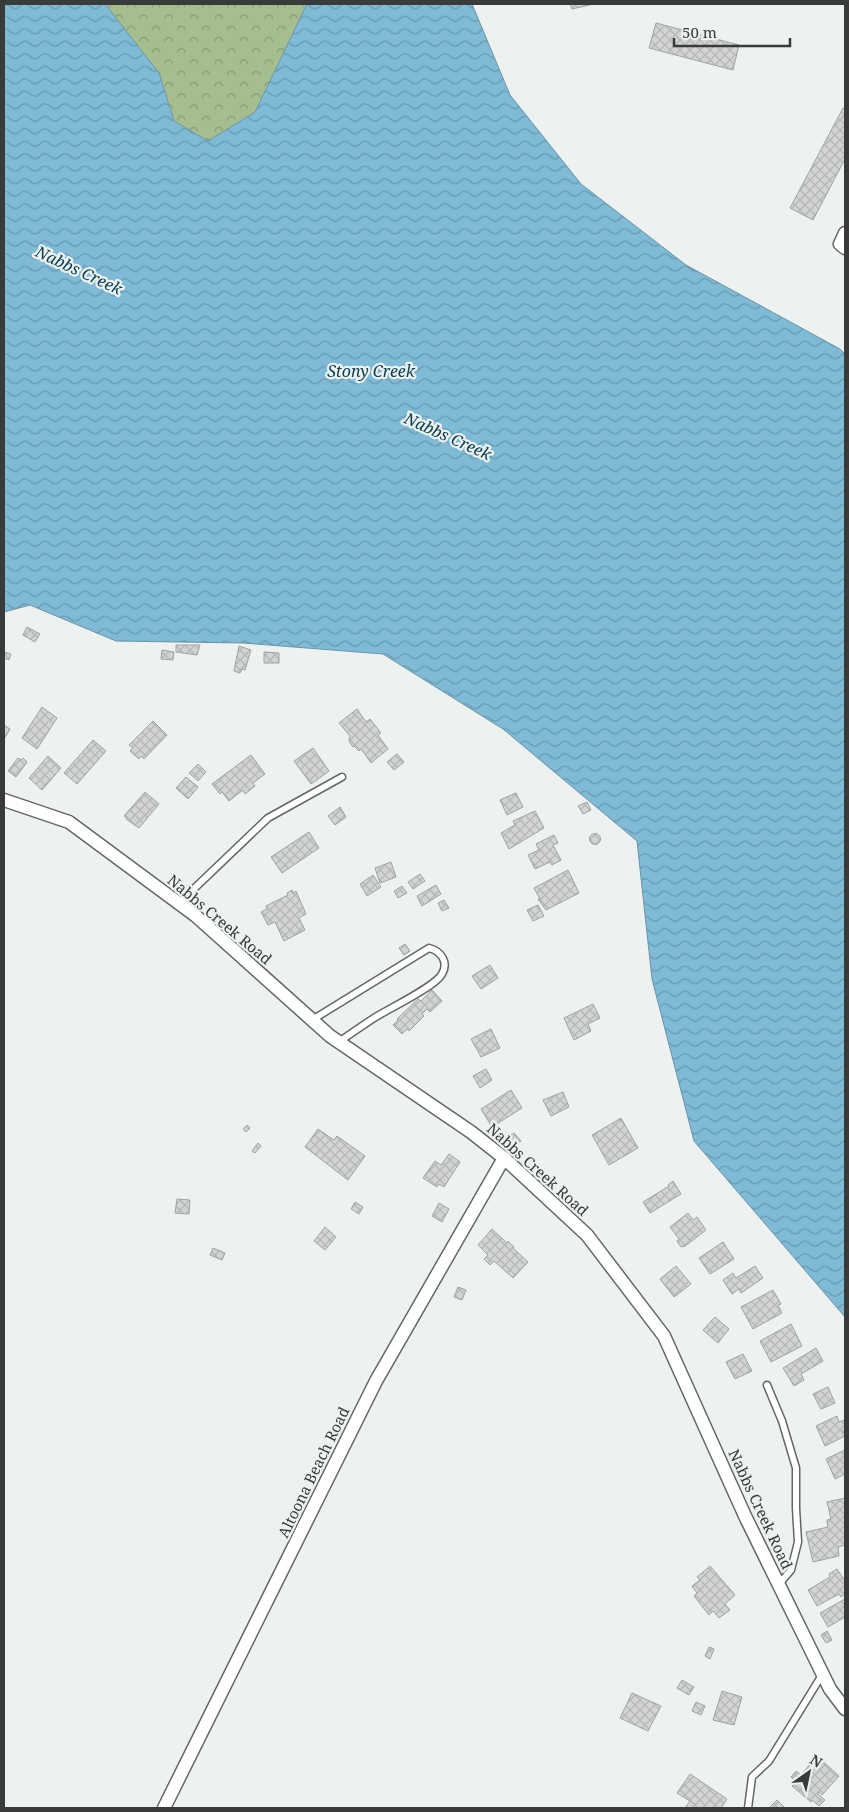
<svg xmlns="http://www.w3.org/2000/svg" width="849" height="1812" viewBox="0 0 849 1812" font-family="'Noto Serif',serif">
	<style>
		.forest { fill: url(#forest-crowns) }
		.water { fill: url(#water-waves); stroke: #6a94a7 }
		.building { fill: url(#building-cross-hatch); stroke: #a1a3a1 }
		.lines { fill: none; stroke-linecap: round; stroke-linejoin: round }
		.lane-casing { stroke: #636665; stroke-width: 9 }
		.street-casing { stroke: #636665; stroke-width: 15 }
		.lane { stroke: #fff; stroke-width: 6 }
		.street { stroke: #fff; stroke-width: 12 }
		.labels { text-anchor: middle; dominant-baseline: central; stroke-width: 4.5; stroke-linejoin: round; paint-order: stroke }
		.street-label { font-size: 15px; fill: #393a3a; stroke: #edf1f0 }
		.water-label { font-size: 16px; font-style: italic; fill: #0b4053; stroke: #edf1f0 }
	</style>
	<defs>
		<pattern id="forest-crowns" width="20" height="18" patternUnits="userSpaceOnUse" patternTransform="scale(1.25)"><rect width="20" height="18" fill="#a5be8d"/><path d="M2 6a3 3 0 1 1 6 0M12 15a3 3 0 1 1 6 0" fill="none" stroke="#879b74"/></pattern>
		<pattern id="water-waves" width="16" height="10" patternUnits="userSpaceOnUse" patternTransform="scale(1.25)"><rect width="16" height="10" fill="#7fbbd6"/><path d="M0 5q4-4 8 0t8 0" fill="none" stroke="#6999af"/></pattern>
		<pattern id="building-cross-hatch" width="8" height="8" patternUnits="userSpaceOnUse" patternTransform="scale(1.25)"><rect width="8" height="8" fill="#d1d4d2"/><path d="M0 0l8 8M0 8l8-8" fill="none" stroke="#b4b7b5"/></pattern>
	</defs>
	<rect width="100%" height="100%" fill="#edf1f0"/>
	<path class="forest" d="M105,4H307L255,112L208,141L174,121L159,73Z"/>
	<path class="water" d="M4,4H105L159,73L174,121L208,141L255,112L307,4H472L510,95L581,184L686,265L840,349L845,354V1317L694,1141L652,979L637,841L503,729L383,654L243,643L116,641L30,605L4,612Z"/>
	<path class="building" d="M570,4H594L572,9Z
		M656,23L739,45L733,70L649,48Z
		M843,108L845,109V159L813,220L790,208Z
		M27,627L40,634L35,642L23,635Z
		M176,645H200L197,655L176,652Z
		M239,646L251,650L245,670L242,669L240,673L234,671Z
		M162,650L174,652L173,660L161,659Z
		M4,652L11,654L9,660L4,658Z
		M264,652L279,653V663H264Z
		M42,707L57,718L37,749L22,738Z
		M357,709L366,722L370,719L381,733L378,735L388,749L371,763L361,749L359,751L354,746L353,747L349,741L350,736L339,723Z
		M153,721L167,735L144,759L141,756L139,759L130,751L133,748L129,745Z
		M4,725L10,729L4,739Z
		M93,740L106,751L77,784L64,773Z
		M313,748L329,771L311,784L294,761Z
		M397,754L404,762L394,770L387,762Z
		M251,755L265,774L253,783L255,786L245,794L243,790L229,801L222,792L220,794L212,784Z
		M48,756L61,768L42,790L29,778Z
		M18,758L21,760L23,758L27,762L16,777L8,771Z
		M198,764L206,772L198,781L189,773Z
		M186,777L198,787L188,799L176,788Z
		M145,792L159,804L139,828L126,819L127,818L124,816Z
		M516,793L523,807L507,815L500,800Z
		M587,802L591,810L583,814L578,806Z
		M340,807L346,817L335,825L328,816Z
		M535,811L544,828L509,849L501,833L515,825L513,821Z
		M309,832L319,848L282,873L271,857Z
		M589.5 839a5.5 5.5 0 1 1 11 0a5.5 5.5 0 1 1-11 0Z
		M554,835L558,843L553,845L561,860L552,865L550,862L535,869L528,855L539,850L536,844Z
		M391,862L396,877L380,883L375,868Z
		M568,870L579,893L546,910L538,899H540L534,888Z
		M420,874L425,881L413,889L408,882Z
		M373,875L381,887L367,896L360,884Z
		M436,885L441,894L422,906L417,896Z
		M402,886L407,893L398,898L394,891Z
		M292,890L293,893L296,891L306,914L299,918L305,930L284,941L275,922L268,925L261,912L267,909L266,906L288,895L287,893Z
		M444,900L449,908L442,911L438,903Z
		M538,905L544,916L533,921L527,910Z
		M405,944L410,951L404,955L399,948Z
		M490,965L498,978L481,989L472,976Z
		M432,990L442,1001L430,1012L427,1009L422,1014L424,1016L409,1031L407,1029L402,1034L393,1025L398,1020L397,1019L418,999L421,1001Z
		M593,1004L600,1018L588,1024L591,1031L574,1040L564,1018Z
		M491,1029L500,1048L481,1057L471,1039Z
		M486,1069L492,1080L480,1088L473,1076Z
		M511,1090L522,1108L492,1127L481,1109Z
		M563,1092L569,1107L551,1116L543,1100Z
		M621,1118L638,1148L609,1165L592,1135Z
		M247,1125L250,1128L246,1132L243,1129Z
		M318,1129L334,1140L337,1136L365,1156L348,1180L305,1147Z
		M514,1133L521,1141L509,1150L502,1141Z
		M258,1143L261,1146L255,1153L252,1151Z
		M449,1154L460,1162L444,1187L439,1184L437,1187L423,1178L435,1161L441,1165Z
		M673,1181L681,1194L650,1213L643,1202L669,1186L668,1185Z
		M177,1199L190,1200L189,1214L175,1213Z
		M355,1202L363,1207L359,1214L351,1209Z
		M439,1203L449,1209L442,1222L432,1216Z
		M688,1213L693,1220L697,1217L706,1230L684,1247L683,1246L681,1247L677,1241L679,1239L670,1227Z
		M325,1227L336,1237L325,1250L314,1241Z
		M492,1229L507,1243L508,1241L514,1247L513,1248L528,1262L513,1278L494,1261L490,1265L484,1259L488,1255L478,1245Z
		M723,1242L734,1259L710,1274L699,1258Z
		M213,1248L225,1253L222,1260L210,1255Z
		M676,1266L691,1284L674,1297L660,1279Z
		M755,1266L763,1278L741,1293L739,1289L732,1294L723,1280L733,1273L736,1278Z
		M458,1287L466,1290L462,1300L454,1297Z
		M773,1290L781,1304L778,1305L782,1313L753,1329L741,1307Z
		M715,1317L729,1329L718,1343L703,1330Z
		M791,1324L802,1346L771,1362L760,1341Z
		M816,1348L823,1361L801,1374L804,1380L794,1386L783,1368Z
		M743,1354L752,1371L735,1379L726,1362Z
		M828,1387L835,1403L821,1409L813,1394Z
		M837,1416L839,1422L844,1420L845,1424V1430L843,1431L845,1436L825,1446L816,1426Z
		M845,1450V1474L835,1479L826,1459Z
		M845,1498V1545L838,1547L839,1556L813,1562L806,1532L828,1527L827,1520L831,1519L827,1502Z
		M710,1566L735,1595L725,1604L730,1610L719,1618L713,1611L709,1615L694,1596L697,1593L692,1586L700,1580L697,1577Z
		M837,1569L845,1581V1594L841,1597L839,1594L817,1606L808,1590L830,1577L829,1574Z
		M845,1599V1617L828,1627L820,1613Z
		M827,1631L832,1640L826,1643L821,1635Z
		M709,1647L714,1649L710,1659L705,1656Z
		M682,1680L694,1687L689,1695L677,1688Z
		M722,1691L742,1697L734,1725L713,1720Z
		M632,1693L661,1706L648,1731L620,1718Z
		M696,1702L705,1706L701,1715L692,1711Z
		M817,1756L839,1776L822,1795L819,1792L818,1794L825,1800L819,1806L812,1800L811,1802L792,1786L796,1782L791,1777L796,1771L801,1775Z
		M690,1774L727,1799L721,1808H685L690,1801L677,1793Z
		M777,1800L785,1808H769Z"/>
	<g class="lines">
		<g class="lane-casing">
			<path id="lane" d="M179,903L268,818L342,777
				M312,1020L429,948C441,951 449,962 442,974C435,987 388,1009 374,1018C362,1026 350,1034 339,1042
				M767,1385L782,1421L796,1468V1508L798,1542L791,1570L779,1584
				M748,1808L752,1777L769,1761L822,1675"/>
		</g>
		<g class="street-casing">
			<path id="street" d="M845,233L840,244L845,248
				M4,800L69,822L196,916L330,1036L471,1132L504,1158L587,1235L664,1336L745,1516L830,1689L845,1709
				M164,1808L376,1381L504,1158"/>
		</g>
		<use href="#lane" class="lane"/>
		<use href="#street" class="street"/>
	</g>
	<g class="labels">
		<g class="street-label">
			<text transform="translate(220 919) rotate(40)">Nabbs Creek Road</text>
			<text transform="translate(538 1169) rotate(42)">Nabbs Creek Road</text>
			<text transform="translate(313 1472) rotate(-64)">Altoona Beach Road</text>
			<text transform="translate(761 1509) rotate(65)">Nabbs Creek Road</text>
		</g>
		<g class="water-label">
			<text transform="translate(79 270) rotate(25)">Nabbs Creek</text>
			<text x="371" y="371">Stony Creek</text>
			<text transform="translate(448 436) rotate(24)">Nabbs Creek</text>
		</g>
	</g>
	<rect width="849" height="1812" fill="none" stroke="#393a3a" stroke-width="10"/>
	<g transform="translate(809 1772) rotate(33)" stroke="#edf1f0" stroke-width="4" paint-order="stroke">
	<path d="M0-4L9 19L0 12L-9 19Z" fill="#393a3a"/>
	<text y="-8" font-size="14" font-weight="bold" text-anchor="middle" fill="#393a3a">N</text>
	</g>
	<path d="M674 38v8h116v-8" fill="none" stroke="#393a3a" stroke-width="2.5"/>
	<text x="682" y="38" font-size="15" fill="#393a3a" stroke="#edf1f0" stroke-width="4" paint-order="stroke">50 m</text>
</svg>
